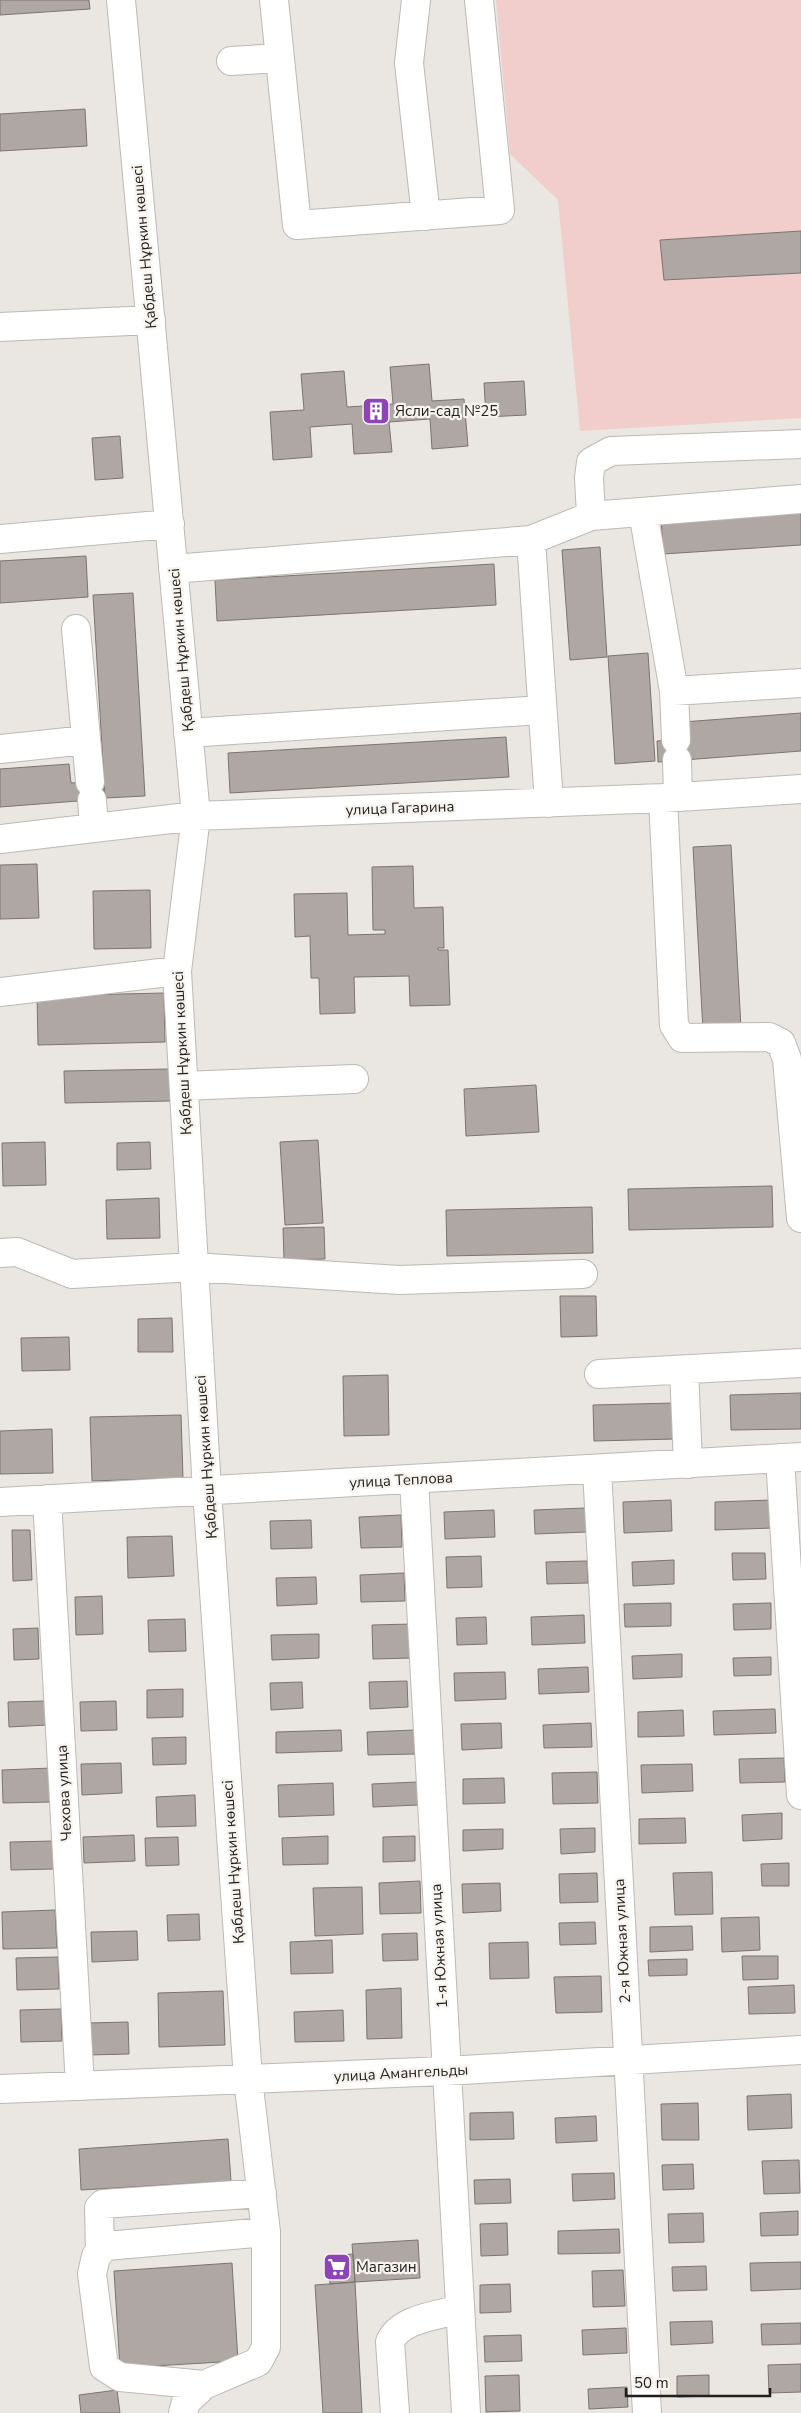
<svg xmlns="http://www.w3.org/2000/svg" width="801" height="2413" viewBox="0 0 801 2413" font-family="'Nunito Sans',sans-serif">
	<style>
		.green { fill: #f1cdcb }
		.building { fill: #aea7a4; stroke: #7b7572 }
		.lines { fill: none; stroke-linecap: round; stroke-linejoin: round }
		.minor-casing { stroke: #bdb9b4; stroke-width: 30 }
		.minor { stroke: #fff; stroke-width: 28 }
		.labels { text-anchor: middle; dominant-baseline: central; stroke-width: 4.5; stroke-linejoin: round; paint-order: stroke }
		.street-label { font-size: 15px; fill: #211f1d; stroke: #f7f3ee }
		.poi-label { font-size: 15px; fill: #211f1d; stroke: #f7f3ee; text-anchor: start }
	</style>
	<rect width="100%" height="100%" fill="#eae6e1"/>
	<path class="green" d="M496,0H801V418L580,431L558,200L510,154Z"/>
	<path class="building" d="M0,0H89L90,9L0,15Z
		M85,109L87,146L0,151V114Z
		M801,231V273L664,280L660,240Z
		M429,364L432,401L464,399L468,446L432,449L430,419L389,422L392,452L354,454L352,424L310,427L312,457L273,460L270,412L304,410L301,374L344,371L347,407L393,404L390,367Z
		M524,381L526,415L486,417L484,383Z
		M120,436L123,478L95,480L92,438Z
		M801,505V545L663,554L661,514Z
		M600,547L607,657L570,660L562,550Z
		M86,556L88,597L0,603V561Z
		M494,564L496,605L217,621L215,580Z
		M133,593L145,796L105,798L93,595Z
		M648,653L655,761L615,764L608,656Z
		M801,713V751L658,762L657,741L684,739L683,722Z
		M506,737L509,777L230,793L228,753Z
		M69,764L71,783L103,781L104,799L0,807V769Z
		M731,845L741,1028L703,1031L693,847Z
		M37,864L39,918L0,919V865Z
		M413,866L414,908L443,907L444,948H438V950H448L450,1005L410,1006L409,976L354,977L355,1013L320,1014L319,978H311L310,936L295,937L294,894L347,893L348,935L385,934V930H373L372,867Z
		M150,890L151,948L94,949L93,891Z
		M164,993L165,1042L38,1045L37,996Z
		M170,1069L171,1101L65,1103L64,1071Z
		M536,1085L539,1132L466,1136L464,1089Z
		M318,1140L323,1223L285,1225L280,1142Z
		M45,1142L46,1185L3,1186L2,1143Z
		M150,1142L151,1169L117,1170V1143Z
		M772,1186L773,1227L629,1230L628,1189Z
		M159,1198L160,1238L107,1239L106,1200Z
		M592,1207L593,1253L447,1256L446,1210Z
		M324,1227L325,1259L284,1260L283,1228Z
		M560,1296H596L597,1336L561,1337Z
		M172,1318L173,1352H138V1319Z
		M69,1337L70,1370L22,1371L21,1338Z
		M388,1375L389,1435L344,1436L343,1376Z
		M801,1393V1429L731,1430L730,1395Z
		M674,1403L675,1439L594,1441L593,1405Z
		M181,1415L183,1478L92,1481L90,1417Z
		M52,1429L53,1473L0,1474V1431Z
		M671,1500L672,1531L624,1533L623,1502Z
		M772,1500L773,1528L715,1530V1502Z
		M586,1508L587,1532L535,1534L534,1510Z
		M494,1510L495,1537L445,1539L444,1512Z
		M401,1515L402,1547L361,1548L359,1517Z
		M311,1520L312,1548L271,1549L270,1521Z
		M12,1530H30L32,1580L13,1581Z
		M172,1536L174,1576L128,1578L127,1537Z
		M732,1553H765L766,1579L733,1580Z
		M481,1556L482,1587L447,1588L446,1557Z
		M674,1560V1584L633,1586L632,1562Z
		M587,1561L588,1583L547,1584L546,1562Z
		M404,1573L405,1601L361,1602L360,1575Z
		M316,1577L317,1604L277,1606L276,1578Z
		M102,1596L103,1634L76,1635L75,1597Z
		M671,1603V1626L625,1627L624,1604Z
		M771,1603V1629L734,1630L733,1604Z
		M584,1615L585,1643L532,1645L531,1617Z
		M486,1617L487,1644L457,1645L456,1618Z
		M185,1619L186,1651L149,1652L148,1620Z
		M412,1624L413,1658L373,1659L372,1625Z
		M38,1628L39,1659L14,1660L13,1629Z
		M319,1634V1658L272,1660L271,1635Z
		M682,1654V1677L633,1679L632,1656Z
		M771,1657V1675L734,1676L733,1658Z
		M588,1667L589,1692L539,1694L538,1669Z
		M505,1672L506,1699L455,1701L454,1673Z
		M407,1681L408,1707L370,1709L369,1682Z
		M302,1682L303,1708L271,1710L270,1683Z
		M183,1689V1717L147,1718V1690Z
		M46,1701L47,1725L9,1727L8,1702Z
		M116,1701L117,1730L81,1731L80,1702Z
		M775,1709L776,1733L714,1735L713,1711Z
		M683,1710L684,1736L638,1737V1712Z
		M501,1723L502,1748L462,1750L461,1724Z
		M591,1723L592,1747L544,1748L543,1725Z
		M341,1730L342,1751L276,1753V1732Z
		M414,1730L415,1754L368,1755L367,1732Z
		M186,1737V1764L153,1765L152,1738Z
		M784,1758L785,1782L740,1783L739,1759Z
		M121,1763L122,1793L82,1795L81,1764Z
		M692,1764L693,1791L642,1793L641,1765Z
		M51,1768L52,1802L3,1803L2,1770Z
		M597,1772L598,1803L553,1804L552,1773Z
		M504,1778L505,1803L463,1804V1779Z
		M417,1782L418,1805L373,1807L372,1784Z
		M333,1783L334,1815L279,1817L278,1785Z
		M195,1795L196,1826L157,1827L156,1797Z
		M782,1813V1839L743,1841L742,1815Z
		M685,1818L686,1843L639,1844V1819Z
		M595,1828V1852L561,1854L560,1829Z
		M503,1829V1849L463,1851V1830Z
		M134,1835L135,1861L84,1863L83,1837Z
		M328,1836V1864L283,1865L282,1838Z
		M415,1836V1861L383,1862V1837Z
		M178,1837L179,1865L146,1866L145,1838Z
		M54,1841V1869L11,1870L10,1842Z
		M789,1863V1886H762L761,1864Z
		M712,1872L713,1914L675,1915L673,1873Z
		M597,1873L598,1902L560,1903L559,1874Z
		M420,1881L421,1913L380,1914L379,1883Z
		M500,1883L501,1911L463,1913L462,1884Z
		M362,1887L363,1934L315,1936L313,1888Z
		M55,1910L57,1948L3,1949L2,1912Z
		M199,1914L200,1940L168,1941L167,1915Z
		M759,1917L760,1950L722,1952L721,1918Z
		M595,1922L596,1944L560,1945L559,1923Z
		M692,1926L693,1950L650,1952V1927Z
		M137,1931L138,1960L92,1962L91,1932Z
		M417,1933L418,1960L383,1961L382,1934Z
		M332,1940L333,1973L291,1974L290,1942Z
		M528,1942L529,1978L490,1979L489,1943Z
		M742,1956H778V1979L743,1980Z
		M58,1957L59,1989L17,1990L16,1958Z
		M687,1959V1975L649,1976L648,1960Z
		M601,1976L602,2012L556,2013L554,1977Z
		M794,1985L795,2013L749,2014L748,1987Z
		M401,1988L402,2038L367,2039L366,1990Z
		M223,1991L225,2045L159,2047L158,1993Z
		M61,2009L62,2041L21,2042L20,2010Z
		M343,2010L344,2041L295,2042L294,2012Z
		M128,2022L129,2054L88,2055L87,2023Z
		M791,2094L792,2128L748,2130L747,2096Z
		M698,2103L699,2140H662L661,2104Z
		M513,2112L514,2139L470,2140V2113Z
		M596,2116L597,2141L556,2143L555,2118Z
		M228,2139L231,2181L81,2190L79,2149Z
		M799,2160L800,2193L764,2194L762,2161Z
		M693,2164L694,2189L663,2190L662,2165Z
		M614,2173L615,2199L573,2201L572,2174Z
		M510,2179L511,2203L475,2204L474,2180Z
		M798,2211V2235L761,2236L760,2213Z
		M703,2213L704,2242L669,2243L668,2214Z
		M507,2223L508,2255L481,2256L480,2224Z
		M619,2229L620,2253L558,2254V2231Z
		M418,2240L420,2278L355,2282L352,2244Z
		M353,2254L355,2282L330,2284L328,2256Z
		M801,2262V2289L751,2291L750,2263Z
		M232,2263L238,2361L120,2368L114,2271Z
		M706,2266L707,2290L673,2291L672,2267Z
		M623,2270L625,2306L593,2307L592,2271Z
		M355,2282L362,2413H323L315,2285Z
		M510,2284L511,2312L480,2313V2285Z
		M712,2321L713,2343L671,2345L670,2322Z
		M801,2323V2344L762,2345L761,2324Z
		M626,2328L627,2353L583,2355L582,2330Z
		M521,2335L522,2361L485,2362L484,2336Z
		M801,2364V2392L769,2393L768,2365Z
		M519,2375L520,2411L486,2412L485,2376Z
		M709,2375V2396L677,2397V2376Z
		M627,2387L628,2407L589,2409L588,2389Z
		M117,2390L120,2413H81L79,2395Z"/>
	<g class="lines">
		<g class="minor-casing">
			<path id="minor" d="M121,0L196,816L177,971L207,1491L248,2079L266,2232V2347L258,2362L204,2385L186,2402L183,2413
				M274,0L297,225L500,210L479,0
				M416,0L409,63L426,216
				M231,61L280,58
				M0,327L151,320
				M643,512L674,691L801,683
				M591,516L589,478L591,462L611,451L801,444
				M0,539L170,524
				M531,540L591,516L801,499
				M173,569L531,540L549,803
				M76,629L90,782
				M674,691L676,740
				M188,733L542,710
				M0,749L86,740
				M677,760L678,797
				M663,798L674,1025L682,1038L769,1037L781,1043L787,1059L801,1218
				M92,800L94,828
				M0,839L196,816L663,798L801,789
				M0,992L177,971
				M184,1086L354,1079
				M0,1253L17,1252L72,1274L194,1267L399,1280L583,1274
				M684,1370L688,1464
				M599,1374L801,1363
				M780,1458L801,1795
				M597,1469L647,2413
				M414,1480L466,2413
				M47,1499L80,2086
				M0,1502L801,1457
				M0,2089L445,2071L801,2050
				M100,2252L99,2208L103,2204L262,2193
				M204,2385L120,2377L104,2367L92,2274L96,2256L106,2246L266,2232
				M395,2413L390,2342C400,2318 437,2316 460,2309"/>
		</g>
		<use href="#minor" class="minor"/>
	</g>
	<defs>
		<g id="building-square" transform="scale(1.4375)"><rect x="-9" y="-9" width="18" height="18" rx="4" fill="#8c44b7" stroke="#f7f3ee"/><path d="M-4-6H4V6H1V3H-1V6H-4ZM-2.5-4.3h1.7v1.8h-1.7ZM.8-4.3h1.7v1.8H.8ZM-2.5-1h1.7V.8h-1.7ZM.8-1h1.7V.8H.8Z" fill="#fff"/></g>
		<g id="supermarket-square" transform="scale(1.4375)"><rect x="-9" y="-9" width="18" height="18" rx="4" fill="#8c44b7" stroke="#f7f3ee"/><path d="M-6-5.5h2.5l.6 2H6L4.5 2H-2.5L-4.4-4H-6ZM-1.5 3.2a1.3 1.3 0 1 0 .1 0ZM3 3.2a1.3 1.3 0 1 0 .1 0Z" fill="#fff"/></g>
	</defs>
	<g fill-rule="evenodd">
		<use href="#building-square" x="376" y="411"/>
		<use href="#supermarket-square" x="337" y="2267"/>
	</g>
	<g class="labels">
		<g class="street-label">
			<text transform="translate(144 247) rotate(-95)">Қабдеш Нұркин көшесі</text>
			<text transform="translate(181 650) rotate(-95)">Қабдеш Нұркин көшесі</text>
			<text transform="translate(400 808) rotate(-2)">улица Гагарина</text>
			<text transform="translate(182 1053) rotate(-93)">Қабдеш Нұркин көшесі</text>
			<text transform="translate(206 1457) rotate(-94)">Қабдеш Нұркин көшесі</text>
			<text transform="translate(401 1480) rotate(-3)">улица Теплова</text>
			<text transform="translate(64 1793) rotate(-93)">Чехова улица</text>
			<text transform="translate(233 1862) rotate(-94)">Қабдеш Нұркин көшесі</text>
			<text transform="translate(622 1941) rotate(-93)">2-я Южная улица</text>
			<text transform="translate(439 1946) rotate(-93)">1-я Южная улица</text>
			<text transform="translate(401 2073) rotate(-3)">улица Амангельды</text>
		</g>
		<g class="poi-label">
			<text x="395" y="411">Ясли-сад №25</text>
			<text x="356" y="2267">Магазин</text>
		</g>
	</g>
	<path d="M626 2388v8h144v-8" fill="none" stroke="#211f1d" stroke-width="2.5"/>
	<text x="634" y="2388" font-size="15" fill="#211f1d" stroke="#f7f3ee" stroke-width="4" paint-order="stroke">50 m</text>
</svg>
